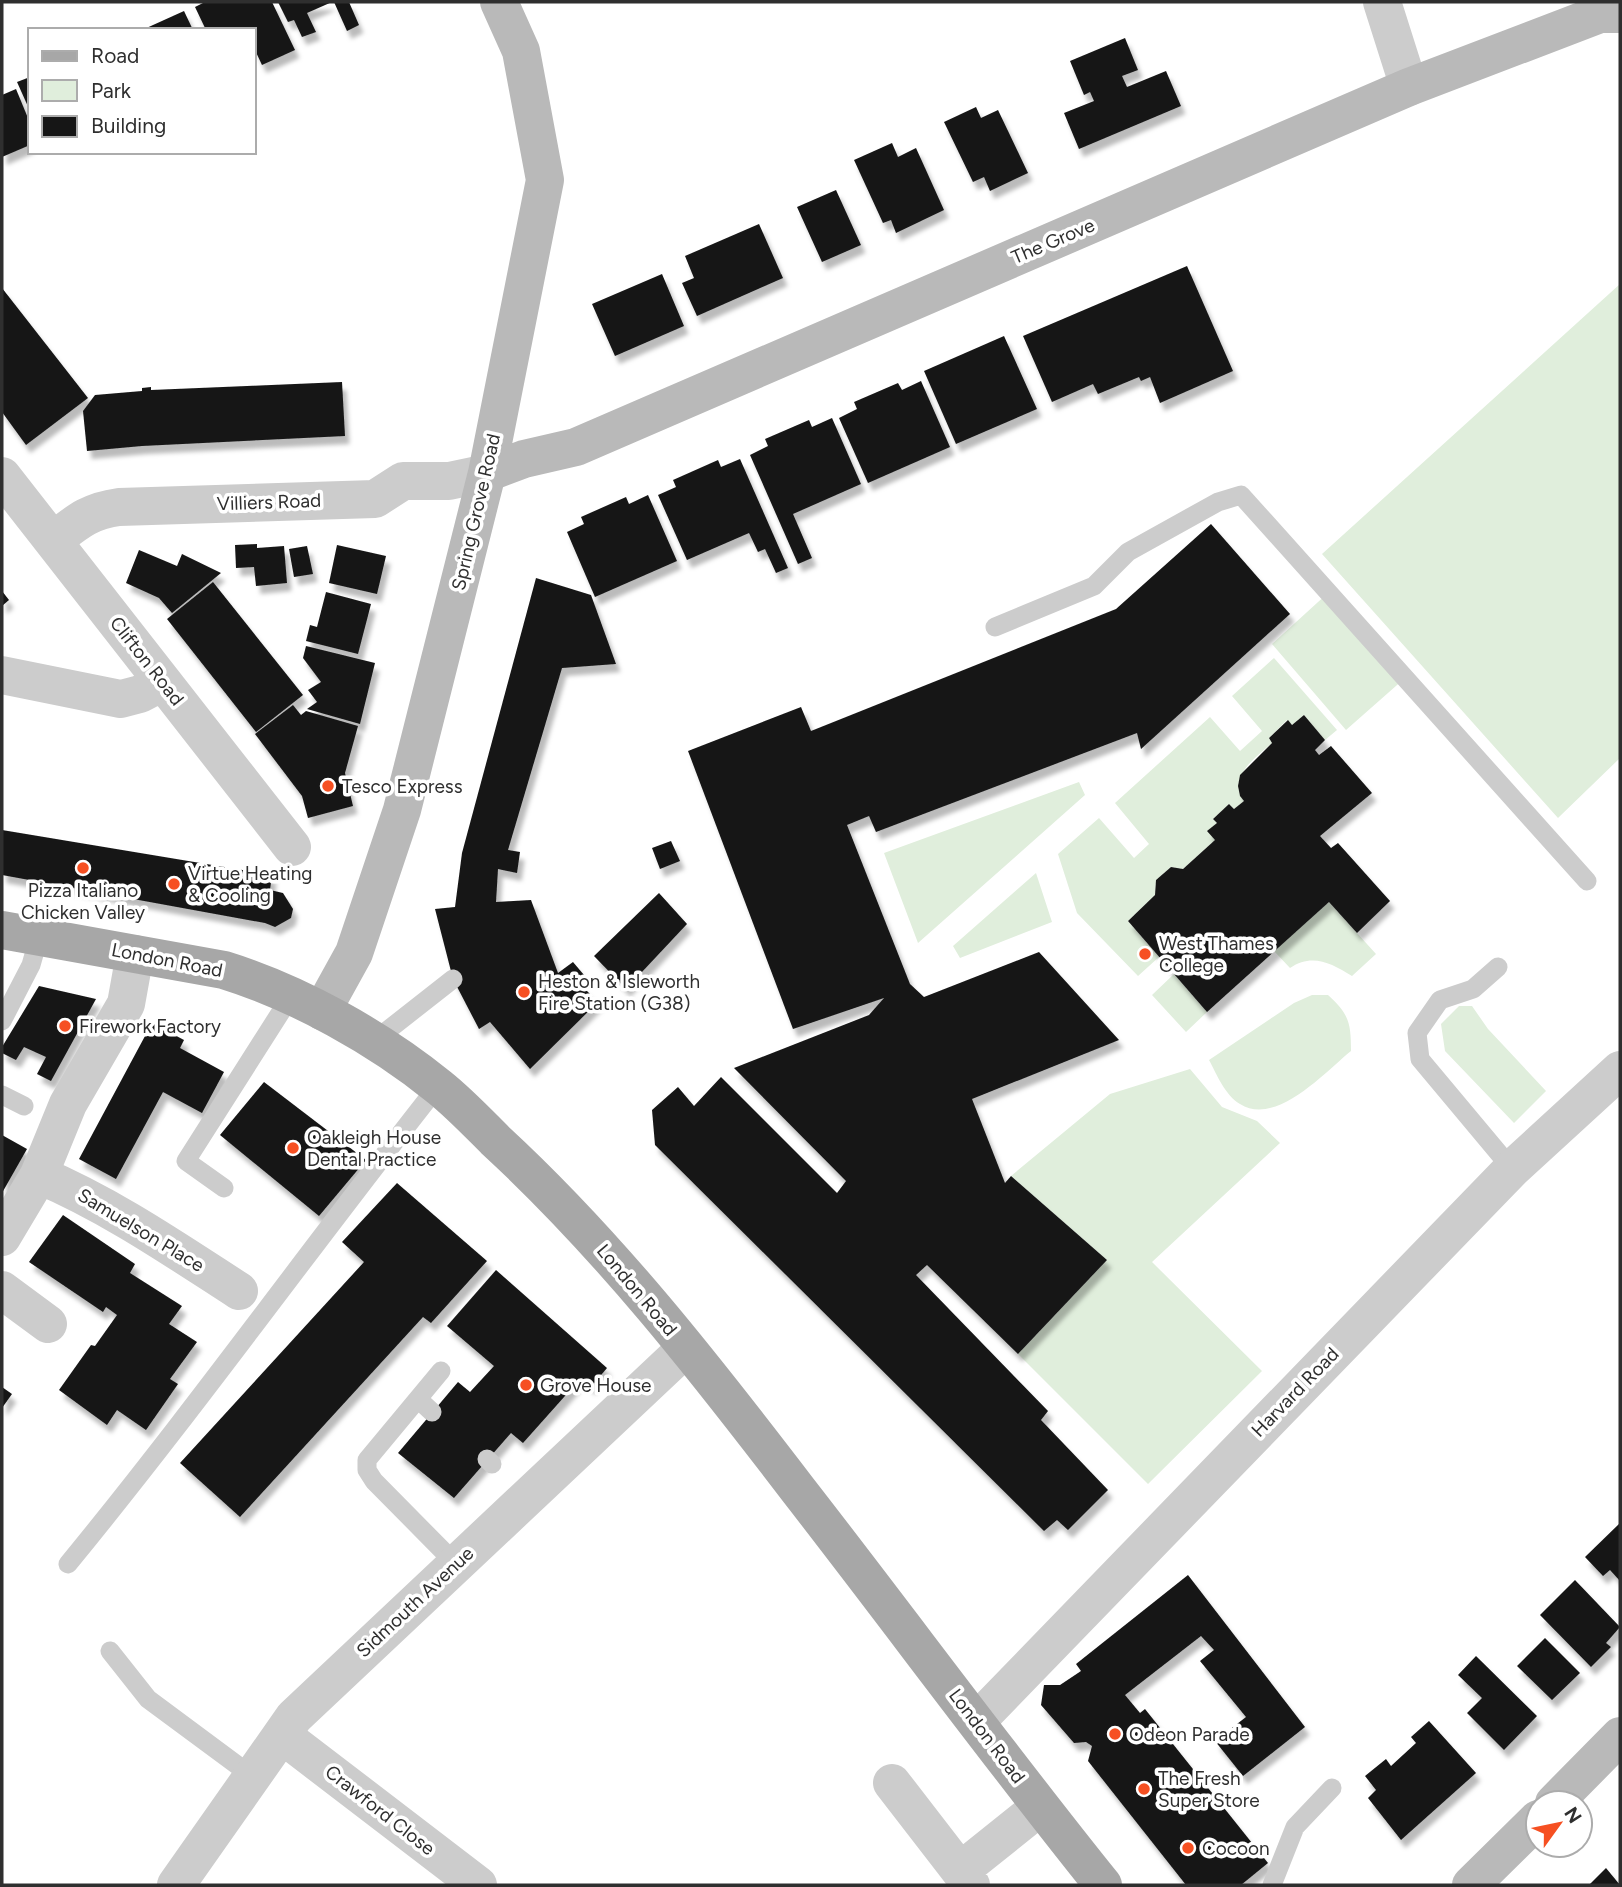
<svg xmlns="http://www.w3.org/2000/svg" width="1622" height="1887" viewBox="0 0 1622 1887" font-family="Figtree,sans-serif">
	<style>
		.green { fill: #e0eedc }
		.building { fill: #161616; filter: url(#shadow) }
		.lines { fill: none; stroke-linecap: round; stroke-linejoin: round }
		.lane { stroke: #ccc; stroke-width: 19 }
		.street { stroke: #ccc; stroke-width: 38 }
		.secondary { stroke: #b9b9b9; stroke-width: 38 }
		.primary { stroke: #a7a7a7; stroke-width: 38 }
		.poi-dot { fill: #f65022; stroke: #fff; stroke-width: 2.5 }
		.labels { text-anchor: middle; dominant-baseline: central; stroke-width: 7; stroke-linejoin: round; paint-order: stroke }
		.street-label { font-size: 19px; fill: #2f2f2f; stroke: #fff }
		.poi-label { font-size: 19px; fill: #2f2f2f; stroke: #fff; text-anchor: start }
	</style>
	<defs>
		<filter id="shadow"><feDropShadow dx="4.5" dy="8" stdDeviation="2" flood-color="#0004"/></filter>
	</defs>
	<rect width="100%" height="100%" fill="#fff"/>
	<path class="green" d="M1620,284V758L1558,818L1322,554Z
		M1329,592L1405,678L1346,730L1272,644Z
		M1274,658L1337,730L1325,740L1304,715L1292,725L1287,720L1269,738L1272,743C1256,757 1226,778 1244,801L1234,809L1229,804L1213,819L1217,823L1215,840L1183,869L1171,867L1156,880L1155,895L1128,921L1159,957L1138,976L1077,913L1058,854L1099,818L1134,858L1149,844L1115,803L1210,717L1240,751L1262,731L1232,696Z
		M1079,782L1085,795L918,943L884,853Z
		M1036,873L1052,922L960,958L953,946Z
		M1329,902L1376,954L1352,976C1331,963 1312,953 1290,968L1274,951Z
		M1174,974L1207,1012L1186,1032L1152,995Z
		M1312,995H1328C1349,1014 1351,1023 1351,1051C1325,1072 1276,1127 1240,1104C1225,1095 1217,1075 1209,1060L1294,1003Z
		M1459,1006H1472L1488,1029L1546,1091L1514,1123L1445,1051L1441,1024Z
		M1190,1069L1222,1107L1257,1121L1280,1143L1152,1262L1262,1371L1148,1484L1018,1354L1107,1260L1011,1176L1110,1094Z"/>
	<path class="building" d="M205,2H272L295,50L262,65L254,48V30H206L195,7Z
		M278,2H332L307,13L316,32L302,37L294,20L288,22Z
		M334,2H349L359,25L347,31Z
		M184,11L193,30H142Z
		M1125,38L1138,70L1122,76L1127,87L1166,71L1181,106L1079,149L1064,113L1094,101L1090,92L1084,95L1070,61Z
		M30,77V111L17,82Z
		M16,89L30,123V145L2,157V95Z
		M976,107L981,118L998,110L1028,173L990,191L984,177L973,182L944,122Z
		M892,143L898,157L916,148L944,210L896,233L891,220L883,223L854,160Z
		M836,190L861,245L822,262L797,207Z
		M759,224L783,278L697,316L682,283L694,278L685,256Z
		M1187,266L1233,371L1160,403L1150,377L1141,381L1139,377L1098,394L1093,384L1052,402L1023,336Z
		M662,274L684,326L615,356L592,304Z
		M2,288L88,398L26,445L2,412Z
		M1004,336L1037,409L956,444L924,371Z
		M921,381L950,447L868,483L839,418L857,409L854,402L898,383L902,390Z
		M342,382L345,436L142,446L87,451L83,411L95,395L142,391V388L151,387V390Z
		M832,418L861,484L793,514L812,558L798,564L750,455L768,446L765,439L809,420L812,427Z
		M740,459L788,568L776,573L765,549L758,552L749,533L687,560L658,495L676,487L673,480L718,460L721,467Z
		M648,495L677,561L595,597L567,532L584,524L581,517L626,497L629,504Z
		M1211,524L1290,614L1141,749L1137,733L876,832L869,816L847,825L910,984L924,997L1039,952L1119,1040L972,1099L1005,1183L1011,1176L1107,1260L1018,1354L927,1265L916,1275L1048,1411L1041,1420L1108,1490L1068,1530L1057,1520L1044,1531L655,1145L652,1110L678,1087L694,1106L721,1077L837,1193L846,1181L734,1068L869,1015L884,998L793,1029L688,751L801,707L811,731L1116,609Z
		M257,544V548L284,546L287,583L256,586L254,567L236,568L235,545Z
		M337,545L386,556L377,594L329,583Z
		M307,546L313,574L294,577L289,549Z
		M139,550L177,566L182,554L221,573L172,613L159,598L126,583Z
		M536,578L591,595L616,664L562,668L508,850L520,852L517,873L498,869L496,902L531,900L558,973L573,962L584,975L577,981L598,1002L530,1069L490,1022L479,1029L453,979L435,909L455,907L462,853Z
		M213,582L303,695L256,732L167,619Z
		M2,591L9,600L2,606Z
		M326,592L371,604L358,654L306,641L310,625L317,627Z
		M306,646L375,663L360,724L307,709L317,702L308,690L321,682L303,658Z
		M293,705L301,715L306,711L358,726L345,773L353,806L308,818L302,796L255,734Z
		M1304,715L1325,740L1315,750L1319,755L1331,746L1372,793L1320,836L1331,848L1338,843L1390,901L1357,933L1329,902L1207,1012L1128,921L1155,895L1156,880L1171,867L1183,869L1215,840L1207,831L1217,823L1213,819L1229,804L1234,809L1244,801L1240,796L1238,786L1240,775L1272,743L1269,738L1288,720L1292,725Z
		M2,830L272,875L270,890L283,893L293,909L291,918L275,927L265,923L2,875Z
		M671,841L680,861L660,869L652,848Z
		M659,893L687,924L626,989L594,956Z
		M39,986L96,999L51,1081L37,1074L46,1057L24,1047L16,1060L2,1053V1047Z
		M152,1023L184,1040L180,1048L224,1072L202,1113L163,1092L116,1179L79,1159Z
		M264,1082L366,1160L319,1216L220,1135Z
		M2,1135L27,1149L2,1193Z
		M397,1183L487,1261L431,1323L423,1317L240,1517L180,1463L364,1262L342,1242Z
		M63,1215L135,1264L130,1273L182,1306L169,1324L197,1342L170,1379L178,1384L146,1430L117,1410L107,1425L59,1390L91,1345L95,1346L117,1315L106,1307L103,1312L29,1262Z
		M496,1270L607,1368L591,1387L581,1378L523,1443L511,1433L454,1498L398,1453L458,1382L470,1392L494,1366L447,1326Z
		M2,1387L12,1394L2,1408Z
		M1620,1523V1581L1610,1570L1603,1576L1585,1557Z
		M1188,1575L1305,1727L1243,1776L1215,1741L1246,1717L1200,1661L1214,1650L1201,1636L1125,1695L1140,1713L1145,1709L1268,1863L1241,1885H1186L1088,1761L1092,1746L1086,1742L1074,1743L1041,1705L1044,1685H1060L1081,1671L1076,1664Z
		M1575,1580L1620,1627L1606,1643L1611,1647L1591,1667L1540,1615Z
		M1545,1638L1580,1673L1552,1700L1517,1666Z
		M1476,1656L1537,1716L1504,1750L1467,1713L1482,1698L1458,1675Z
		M1429,1721L1476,1773L1401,1840L1368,1798L1376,1790L1365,1776L1386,1759L1391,1766L1416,1743L1411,1737Z
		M1606,1868L1620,1885H1589Z"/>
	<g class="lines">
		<path class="lane" d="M995,627L1094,586L1128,552L1218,502L1241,495L1587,881
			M1498,967L1473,989L1440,1000L1417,1033L1420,1059L1512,1169
			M2,1021L31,965L39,937
			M374,1041L453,979
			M2,1095L24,1106
			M224,1188L186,1161L291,996
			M441,1371L367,1460V1470L374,1481L456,1564
			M418,1399L432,1412
			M487,1459L492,1464
			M68,1564C196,1408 313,1244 438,1086
			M110,1651L148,1699L252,1776
			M1272,1885L1295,1827L1332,1788"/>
		<path class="street" d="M1382,2L1409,87
			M2,476L292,847
			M54,540C77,522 89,511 119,507L375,499L403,481H449L487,473
			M2,675L121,699L140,694L163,682
			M39,1175C110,1205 174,1249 239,1291
			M2,1237L39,1175L68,1104L126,1004L135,954
			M2,1290L48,1324
			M977,1721L1512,1169L1620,1070
			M282,1735L478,1885
			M892,1783L960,1871
			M176,1885L294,1717L686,1348
			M971,1885L960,1871L1040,1807"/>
		<path class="secondary" d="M487,473L524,459L576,447L1409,87L1600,14H1620
			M322,1011L354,953L402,810L487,473L545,180L521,51L499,2
			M1554,1803L1620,1736
			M1471,1885L1538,1819"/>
		<path class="primary" d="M2,930L224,970C298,993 379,1038 439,1087C459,1103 477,1122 495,1140C609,1245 705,1368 799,1491C901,1622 999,1756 1103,1885"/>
	</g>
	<g class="poi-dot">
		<circle cx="328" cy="786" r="7"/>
		<circle cx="83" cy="868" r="7"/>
		<circle cx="174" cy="884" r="7"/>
		<circle cx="1145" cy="954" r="7"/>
		<circle cx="524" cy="992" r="7"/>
		<circle cx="65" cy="1026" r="7"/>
		<circle cx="293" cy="1148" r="7"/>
		<circle cx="526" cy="1385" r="7"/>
		<circle cx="1115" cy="1734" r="7"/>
		<circle cx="1144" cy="1789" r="7"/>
		<circle cx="1188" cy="1848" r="7"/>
	</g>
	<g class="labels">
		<g class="street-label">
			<text transform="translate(1053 241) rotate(-23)">The Grove</text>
			<text transform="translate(269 502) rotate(-2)">Villiers Road</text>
			<text transform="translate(476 512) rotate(-77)">Spring Grove Road</text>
			<text transform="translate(147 661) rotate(52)">Clifton Road</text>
			<text transform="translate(167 960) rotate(11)">London Road</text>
			<text transform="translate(141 1230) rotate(31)">Samuelson Place</text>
			<text transform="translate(637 1290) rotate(50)">London Road</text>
			<text transform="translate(1295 1392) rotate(-46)">Harvard Road</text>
			<text transform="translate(415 1602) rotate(-43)">Sidmouth Avenue</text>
			<text transform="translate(987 1736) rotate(53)">London Road</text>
			<text transform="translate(380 1810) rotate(38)">Crawford Close</text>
		</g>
		<g class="poi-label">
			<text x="342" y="786">Tesco Express</text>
			<text x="188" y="873">Virtue Heating<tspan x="188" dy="22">&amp; Cooling</tspan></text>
			<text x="83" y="890" text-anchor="middle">Pizza Italiano<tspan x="83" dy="22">Chicken Valley</tspan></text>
			<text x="1159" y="943">West Thames<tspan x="1159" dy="22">College</tspan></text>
			<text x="538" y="981">Heston &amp; Isleworth<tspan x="538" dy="22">Fire Station (G38)</tspan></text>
			<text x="79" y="1026">Firework Factory</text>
			<text x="307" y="1137">Oakleigh House<tspan x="307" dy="22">Dental Practice</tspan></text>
			<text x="540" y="1385">Grove House</text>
			<text x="1129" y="1734">Odeon Parade</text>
			<text x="1158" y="1778">The Fresh<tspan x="1158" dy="22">Super Store</tspan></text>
			<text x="1202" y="1848">Cocoon</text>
		</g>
	</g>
	<rect width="1622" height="1887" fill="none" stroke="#2f2f2f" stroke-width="7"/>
	<rect x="28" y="28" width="228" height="126" fill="#ffffff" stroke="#acacac" stroke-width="2"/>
	<rect x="42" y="51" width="35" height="10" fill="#a7a7a7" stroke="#acacac" stroke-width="2"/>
	<text x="91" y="63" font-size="21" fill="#2f2f2f">Road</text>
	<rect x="42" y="80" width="35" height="21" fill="#e0eedc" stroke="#acacac" stroke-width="2"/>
	<text x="91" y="98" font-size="21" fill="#2f2f2f">Park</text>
	<rect x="42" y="116" width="35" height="21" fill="#161616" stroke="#acacac" stroke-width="2"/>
	<text x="91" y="133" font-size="21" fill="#2f2f2f">Building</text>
	<g transform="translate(1559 1824) rotate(57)"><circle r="33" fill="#ffffff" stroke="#acacac" stroke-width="2"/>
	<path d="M0-5L12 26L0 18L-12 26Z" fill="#f65022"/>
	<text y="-10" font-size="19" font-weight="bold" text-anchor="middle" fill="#2f2f2f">N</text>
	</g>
</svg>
